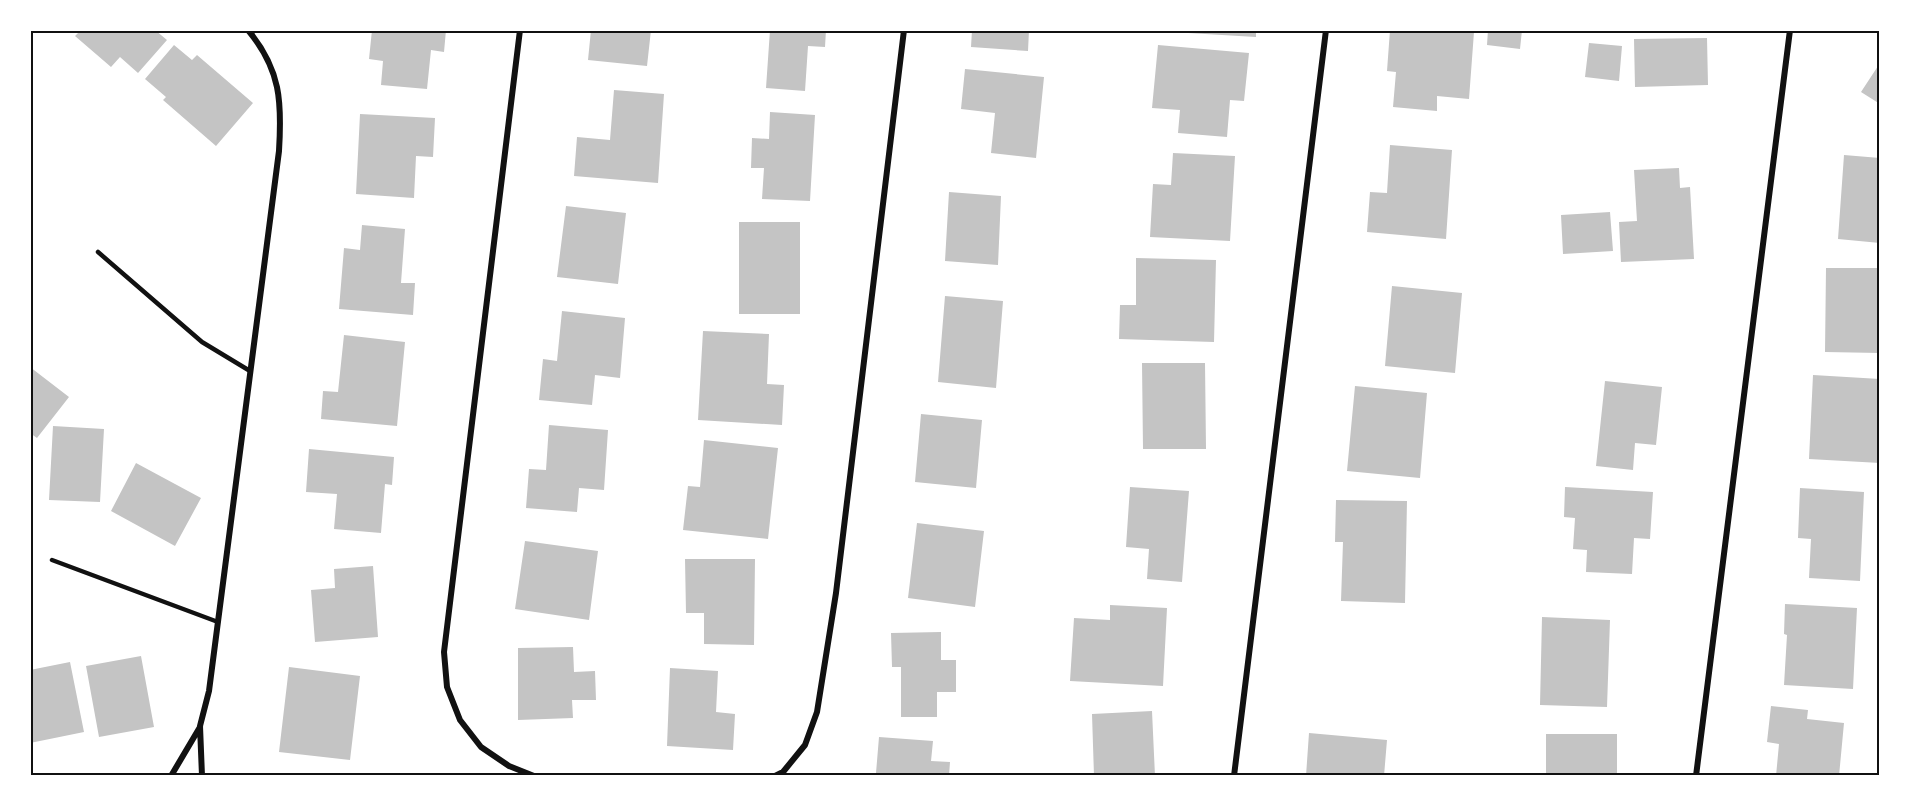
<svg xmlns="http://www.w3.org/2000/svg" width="1910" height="806" viewBox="0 0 1910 806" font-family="'PT Serif',serif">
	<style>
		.building { fill: #c4c4c4 }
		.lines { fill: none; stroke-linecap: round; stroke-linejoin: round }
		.service { stroke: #111; stroke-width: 4.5 }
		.minor { stroke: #111; stroke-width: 6 }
		.neatline { fill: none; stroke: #111; stroke-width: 2 }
	</style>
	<rect width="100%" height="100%" fill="#fff"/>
	<path class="building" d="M81,30H155L167,40L138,73L120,57L111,67L75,36Z
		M372,30H446L444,52L431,50L427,89L381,85L383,61L369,59Z
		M591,30H651L647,66L588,60Z
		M770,30H826L825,47L808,46L805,91L766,88Z
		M972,30H1029L1028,51L971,47Z
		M1188,30H1256V37L1188,33Z
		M1390,30L1474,32L1469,99L1437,96V111L1393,107L1396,72L1387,71Z
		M1488,30H1522L1520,49L1487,45Z
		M1707,38L1708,85L1635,87L1634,39Z
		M1589,43L1622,46L1619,81L1585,77Z
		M174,45L192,60L197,55L253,103L216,146L163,100L166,97L145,79Z
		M1158,45L1249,53L1244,101L1230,100L1227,137L1178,133L1180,110L1152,108Z
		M1880,63V104L1861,92Z
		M965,69L1044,77L1036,158L991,153L995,113L961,109Z
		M614,90L664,94L658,183L574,176L577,137L610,140Z
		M770,112L815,115L810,201L762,199L764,168H751L752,138L769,139Z
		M360,114L435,118L433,157L416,156L414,198L356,194Z
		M1390,145L1452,150L1446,239L1367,232L1370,192L1387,193Z
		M1173,153L1235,156L1230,241L1150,237L1153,184L1171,185Z
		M1844,155L1880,158V243L1838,239Z
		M1679,168L1680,188L1690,187L1694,259L1621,262L1619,222L1637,221L1634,170Z
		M949,192L1001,196L998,265L945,261Z
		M566,206L626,213L618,284L557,277Z
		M1610,212L1613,251L1563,254L1561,215Z
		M739,222H800V314H739Z
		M362,225L405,229L401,283H415L413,315L339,309L344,248L360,250Z
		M1136,258L1216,260L1214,342L1119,339L1120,305H1136Z
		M1826,268H1880V353L1825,352Z
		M1392,286L1462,293L1455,373L1385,366Z
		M945,296L1003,301L996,388L938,382Z
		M562,311L625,318L620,378L595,375L592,405L539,400L543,359L557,361Z
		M703,331L769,334L767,384L784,385L782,425L698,420Z
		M344,335L405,342L397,426L321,419L323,391L338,392Z
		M1142,363H1205L1206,449H1143Z
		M30,367L69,397L37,438L30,433Z
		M1813,375L1880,379V463L1809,459Z
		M1605,381L1662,387L1656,445L1635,443L1633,470L1596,466Z
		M1355,386L1427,393L1420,478L1347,471Z
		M921,414L982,420L976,488L915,482Z
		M549,425L608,430L604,490L579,488L577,512L526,508L529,469L546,470Z
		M53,426L104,429L100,502L49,500Z
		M704,440L778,448L768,539L683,530L688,486L700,487Z
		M309,449L394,457L392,485L385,484L381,533L334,529L337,494L306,492Z
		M136,463L201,498L175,546L111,511Z
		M1130,487L1189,491L1182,582L1147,579L1149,549L1126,547Z
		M1565,487L1653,492L1650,539L1634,538L1632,574L1586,572L1587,550L1573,549L1575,518L1564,517Z
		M1800,488L1864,492L1860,581L1809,578L1811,539L1798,538Z
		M1336,500L1407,501L1405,603L1341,601L1343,542H1335Z
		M917,523L984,531L975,607L908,598Z
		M525,541L598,551L589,620L515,609Z
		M685,559H755L754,645L704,644V613H686Z
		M373,566L378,637L315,642L311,590L335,588L334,569Z
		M1785,604L1857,608L1853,689L1784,685L1787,635L1784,634Z
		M1110,605L1167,608L1163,686L1070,681L1074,618L1110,620Z
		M1542,617L1610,620L1607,707L1540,705Z
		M941,632V660H956V692H937V717H901V667H892L891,633Z
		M573,647L574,672L595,671L596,700H572L573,718L518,720V648Z
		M141,656L154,727L99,737L86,666Z
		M70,662L84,732L30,743V670Z
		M289,667L360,676L350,760L279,752Z
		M670,668L718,671L716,712L735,714L733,750L667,746Z
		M1771,706L1808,710L1807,719L1844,723L1839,776H1776L1779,744L1767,742Z
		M1152,711L1155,776H1094L1092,714Z
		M1309,733L1387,740L1384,776H1306Z
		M1546,734H1617V776H1546Z
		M879,737L933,741L931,761L950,762L949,776H888V774L876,773Z"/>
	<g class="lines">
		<path class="service" d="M98,252L202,342L250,371
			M52,560L218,622"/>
		<path class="minor" d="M520,30L444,652L447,687L460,720L481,747L509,766L534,776
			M171,776L200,727
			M202,776L200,726L209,691L279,151C282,102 281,70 248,30
			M775,776L783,772L805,745L817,712L836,593L904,30
			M1234,776L1326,30
			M1696,776L1790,30"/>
	</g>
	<rect width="1910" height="806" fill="none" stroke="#ffffff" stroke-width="63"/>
	<rect x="32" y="32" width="1846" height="742" class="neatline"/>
</svg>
